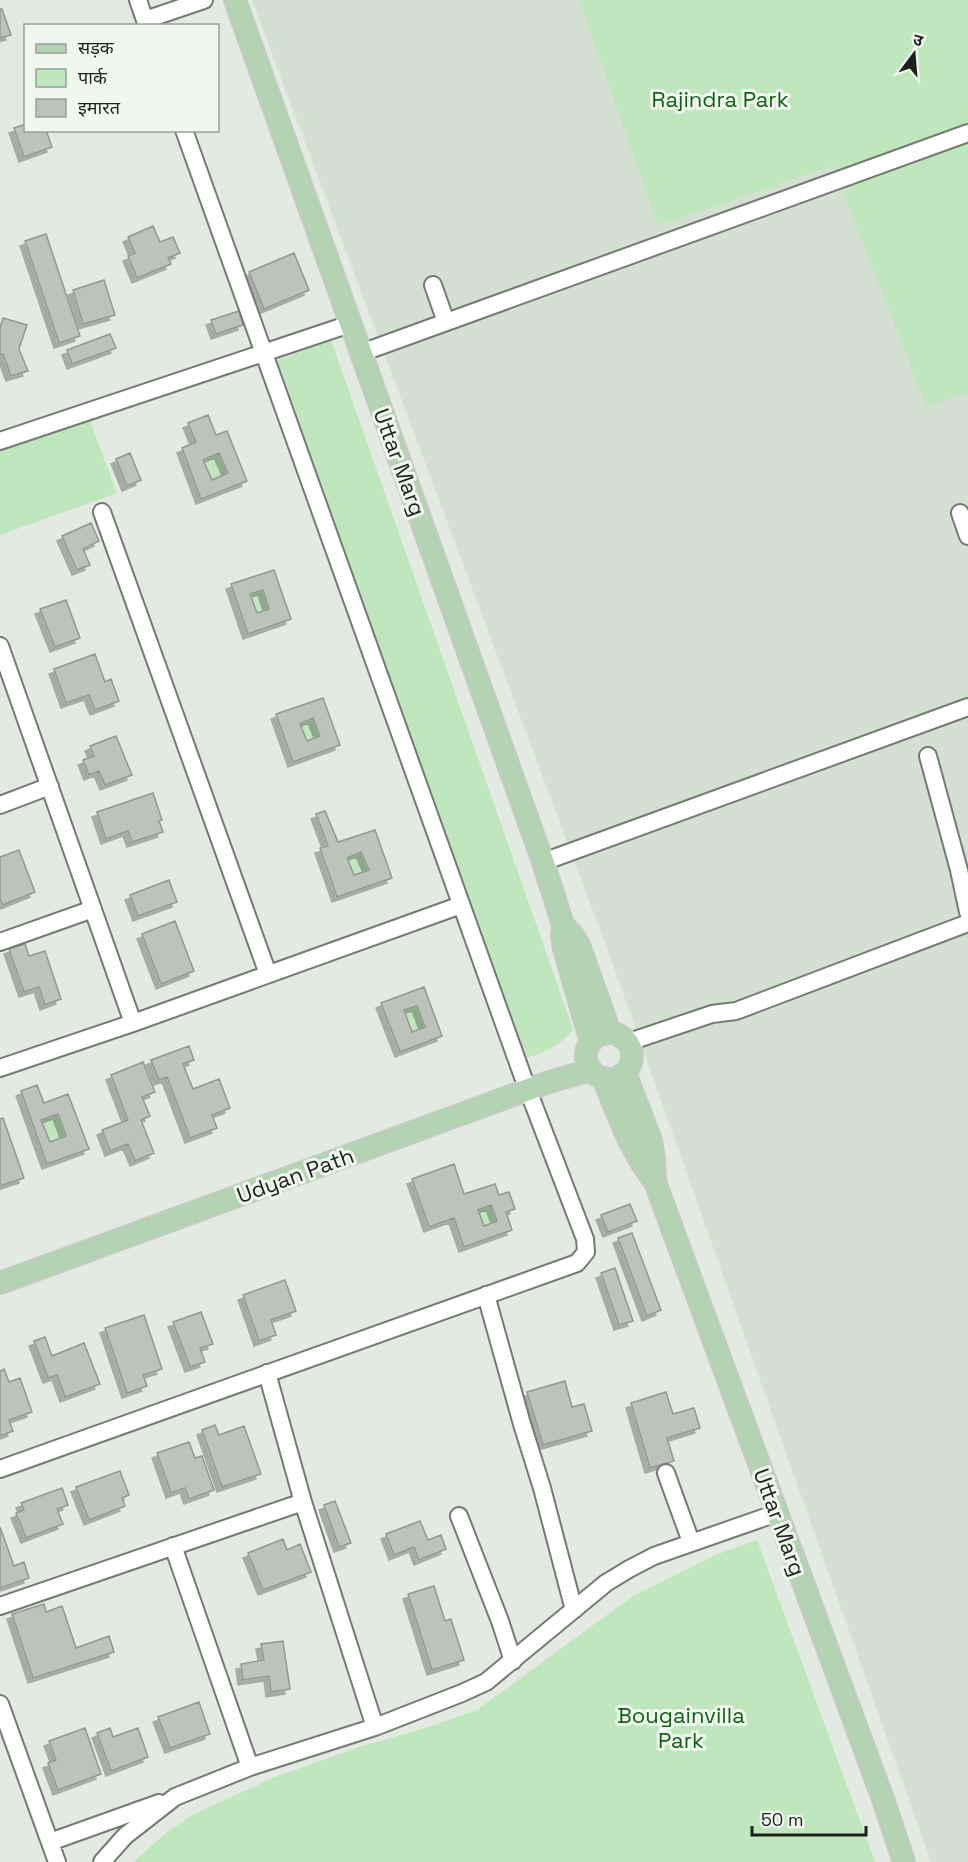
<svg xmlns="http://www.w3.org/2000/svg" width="968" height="1862" viewBox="0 0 968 1862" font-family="'Space Grotesk','Noto Sans Devanagari',sans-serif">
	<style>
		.built { fill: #d3e0d2 }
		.green { fill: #c0e6bd }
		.building { fill: #bbc3bb; stroke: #929992; stroke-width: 1.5; fill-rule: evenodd; filter: url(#shadow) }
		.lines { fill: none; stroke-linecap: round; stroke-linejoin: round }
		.minor-casing { stroke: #747b73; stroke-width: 20 }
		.major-casing { stroke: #c9c9c9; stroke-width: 24 }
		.minor { stroke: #fff; stroke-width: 16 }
		.major { stroke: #b3d3b2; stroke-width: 21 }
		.labels { text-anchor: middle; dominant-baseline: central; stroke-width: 6; stroke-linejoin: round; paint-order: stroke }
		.park-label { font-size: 22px; fill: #135f15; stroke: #eff7ef }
		.street-label { font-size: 22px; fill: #1d201d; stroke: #eff7ef }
	</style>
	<defs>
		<filter id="shadow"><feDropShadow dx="-5" dy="5" stdDeviation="0" flood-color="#0004"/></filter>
	</defs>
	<rect width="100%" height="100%" fill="#e2eae1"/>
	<path class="built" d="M252,0H968V1862H931L612,962Z"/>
	<path class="green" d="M579,0H968V393L926,406L833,166L658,226Z
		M331,340L573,1029C561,1047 542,1052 523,1060L273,362Z
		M90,421L117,493L0,535V451Z
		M219,453L228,473L212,480L203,460Z
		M263,590L269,609L257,613L250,594Z
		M313,718L320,736L307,741L300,724Z
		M361,852L369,870L354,875L347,858Z
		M417,1006L425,1027L412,1032L404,1010Z
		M58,1114L66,1136L50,1142L41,1120Z
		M491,1205L497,1221L484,1226L478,1210Z
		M757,1540L875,1862H133L167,1832L194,1814L275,1777L362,1746L432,1726L477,1710L633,1596L718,1554Z"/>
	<path class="building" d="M0,9H2L11,35L0,38Z
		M26,124V130H46L52,147L24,157L14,128Z
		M153,226L160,242L173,237L180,253L168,258L171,264L137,278L128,256L135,253L128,237Z
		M46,234L80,336L59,343L25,241Z
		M294,253L309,290L264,309L249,272Z
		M104,280L115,315L83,324L73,290Z
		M239,311L243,325L216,334L211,320Z
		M3,318L27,325L19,349L28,371L11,376L3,354L0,355V329Z
		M110,334L116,348L72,364L67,350Z
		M208,415L216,435L227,431L247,481L201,499L182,448L196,442L188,423ZM219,453L228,473L212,480L203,460Z
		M130,453L141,480L127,486L116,459Z
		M91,523L99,541L83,549L90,565L77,570L62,536Z
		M274,570L291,619L248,634L231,584ZM263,590L269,609L257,613L250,594Z
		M66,600L80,638L55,647L40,609Z
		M95,654L105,682L111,679L119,701L95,710L89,695L66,703L54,669Z
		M323,698L340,745L293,762L276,714ZM313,718L320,736L307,741L300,724Z
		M116,736L132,775L105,785L99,771L89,775L83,760L94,756L90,746Z
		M153,793L162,820L159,821L163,832L132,842L128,831L106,839L97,812Z
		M325,811L338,842L375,830L392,878L337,897L320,848L328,846L316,814ZM361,852L369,870L354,875L347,858Z
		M19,850L35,892L3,905L0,899V857Z
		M169,880L177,902L138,916L130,895Z
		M175,921L194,971L161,984L142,934Z
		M25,944L29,956L45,951L61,999L45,1005L39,987L24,992L9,949Z
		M424,987L442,1036L400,1052L381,1003ZM417,1006L425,1027L412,1032L404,1010Z
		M189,1046L194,1060L183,1064L193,1089L219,1079L230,1108L212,1115L217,1128L190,1138L167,1077L159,1080L151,1060Z
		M143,1062L155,1092L142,1097L150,1116L141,1120L154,1153L135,1161L128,1144L110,1151L102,1130L128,1120L111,1075Z
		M37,1085L44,1103L68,1094L89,1149L47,1164L21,1091ZM58,1114L66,1136L50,1142L41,1120Z
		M3,1118L24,1178L0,1186V1119Z
		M454,1164L464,1194L495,1184L499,1195L509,1192L515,1209L506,1212L512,1230L464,1247L454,1218L429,1227L412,1179ZM491,1205L497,1221L484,1226L478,1210Z
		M630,1204L637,1221L608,1232L601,1215Z
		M632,1233L661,1310L647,1316L618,1238Z
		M615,1268L633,1321L619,1325L601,1273Z
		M285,1280L296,1311L271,1320L276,1335L259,1341L243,1295Z
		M201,1312L213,1344L200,1348L205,1362L190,1367L173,1322Z
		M144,1315L162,1369L143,1375L147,1386L127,1393L105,1328Z
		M45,1337L52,1356L84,1343L100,1384L65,1397L57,1375L48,1378L34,1341Z
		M4,1369L9,1382L20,1378L32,1412L9,1420L13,1431L0,1436V1371Z
		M565,1381L572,1407L584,1404L592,1431L543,1445L527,1392Z
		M666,1392L673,1414L694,1408L700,1428L667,1438L674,1461L650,1468L631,1403Z
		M215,1425L219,1435L244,1426L261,1474L222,1487L202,1430Z
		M189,1442L195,1458L202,1456L214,1490L189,1499L185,1488L171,1493L157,1453Z
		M120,1471L129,1495L122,1498L125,1506L89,1520L76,1487Z
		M62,1488L68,1505L57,1509L63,1524L26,1538L16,1513L24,1510L21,1503Z
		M335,1501L351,1543L339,1547L324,1505Z
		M420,1521L428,1540L441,1535L446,1549L419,1560L414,1547L394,1555L386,1534Z
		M0,1527L14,1566L24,1562L29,1578L0,1588Z
		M283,1539L287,1550L300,1544L311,1572L263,1590L248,1553Z
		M434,1586L445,1621L451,1619L464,1660L432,1670L408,1594Z
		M44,1604L46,1612L62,1606L76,1648L109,1636L114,1652L33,1678L12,1614Z
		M283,1641L290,1689L271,1692L269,1676L243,1680L241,1664L264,1660L261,1644Z
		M199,1702L210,1734L170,1748L158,1717Z
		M85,1728L101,1774L58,1790L48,1763L56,1760L49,1741Z
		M110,1728L113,1737L138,1728L148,1757L111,1771L97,1733Z"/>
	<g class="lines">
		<g class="minor-casing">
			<path id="minor" d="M138,0L147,26
				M145,20L204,0
				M433,285L446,322
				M361,353L968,133
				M0,441L350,324
				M102,512L268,974
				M960,513L968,536
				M0,646L133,1023
				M928,756L959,870L968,912
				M0,805L50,786
				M543,862L968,707
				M0,942L93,909
				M629,1042L712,1014L736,1011L968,923
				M0,1068L133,1023L461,905
				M486,1295L522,1424L542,1488L574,1610
				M267,1373L303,1502L375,1727
				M0,1469L577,1263L586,1252L585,1239L523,1077L184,130
				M666,1473L691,1542
				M459,1516L500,1621L513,1661
				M173,1546L250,1767
				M0,1606L303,1502
				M0,1704L57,1862
				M50,1842L159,1803
				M102,1862L125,1836L175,1797L250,1767L375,1727L462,1693L486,1682L606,1583L629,1569L654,1556L777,1513"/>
		</g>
		<g class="major-casing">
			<path id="major" d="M235,0L543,862L563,925L562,936L564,949L591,1042
				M563,925L572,934L579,945L610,1032
				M586 1056a23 23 0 1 1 46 0a23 23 0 1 1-46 0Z
				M625,1073L651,1140L654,1159L655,1182L883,1799L904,1862
				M603,1078C619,1116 629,1149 655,1182
				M0,1283L549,1082L591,1070"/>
		</g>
		<use href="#minor" class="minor"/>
		<use href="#major" class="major"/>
	</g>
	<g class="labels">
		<g class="park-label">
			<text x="720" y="99">Rajindra Park</text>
			<text x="681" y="1715">Bougainvilla<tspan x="681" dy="25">Park</tspan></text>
		</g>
		<g class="street-label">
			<text transform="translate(400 462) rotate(70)">Uttar Marg</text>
			<text transform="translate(295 1175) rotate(-20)">Udyan Path</text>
			<text transform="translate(780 1522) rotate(70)">Uttar Marg</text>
		</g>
	</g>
	<rect x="24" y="24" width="195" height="108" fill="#eff7ef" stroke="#9ba19b" stroke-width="1.5"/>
	<rect x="36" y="44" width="30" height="9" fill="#b3d3b2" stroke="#9ba19b" stroke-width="1.5"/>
	<text x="78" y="54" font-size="18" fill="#1d201d">सड़क</text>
	<rect x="36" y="69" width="30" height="18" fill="#c0e6bd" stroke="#9ba19b" stroke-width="1.5"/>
	<text x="78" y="84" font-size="18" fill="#1d201d">पार्क</text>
	<rect x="36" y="99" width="30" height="18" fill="#bbc3bb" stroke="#9ba19b" stroke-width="1.5"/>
	<text x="78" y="114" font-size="18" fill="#1d201d">इमारत</text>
	<g transform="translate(914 54) rotate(16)" stroke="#eff7ef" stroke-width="4.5" paint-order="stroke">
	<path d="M0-4.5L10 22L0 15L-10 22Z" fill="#1d201d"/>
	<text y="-9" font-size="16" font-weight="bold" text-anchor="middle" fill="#1d201d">उ</text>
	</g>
	<path d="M752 1826v9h114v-9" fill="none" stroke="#1d201d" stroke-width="3"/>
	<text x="761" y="1826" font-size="18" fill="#1d201d" stroke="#eff7ef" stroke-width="4.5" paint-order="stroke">50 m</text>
</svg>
